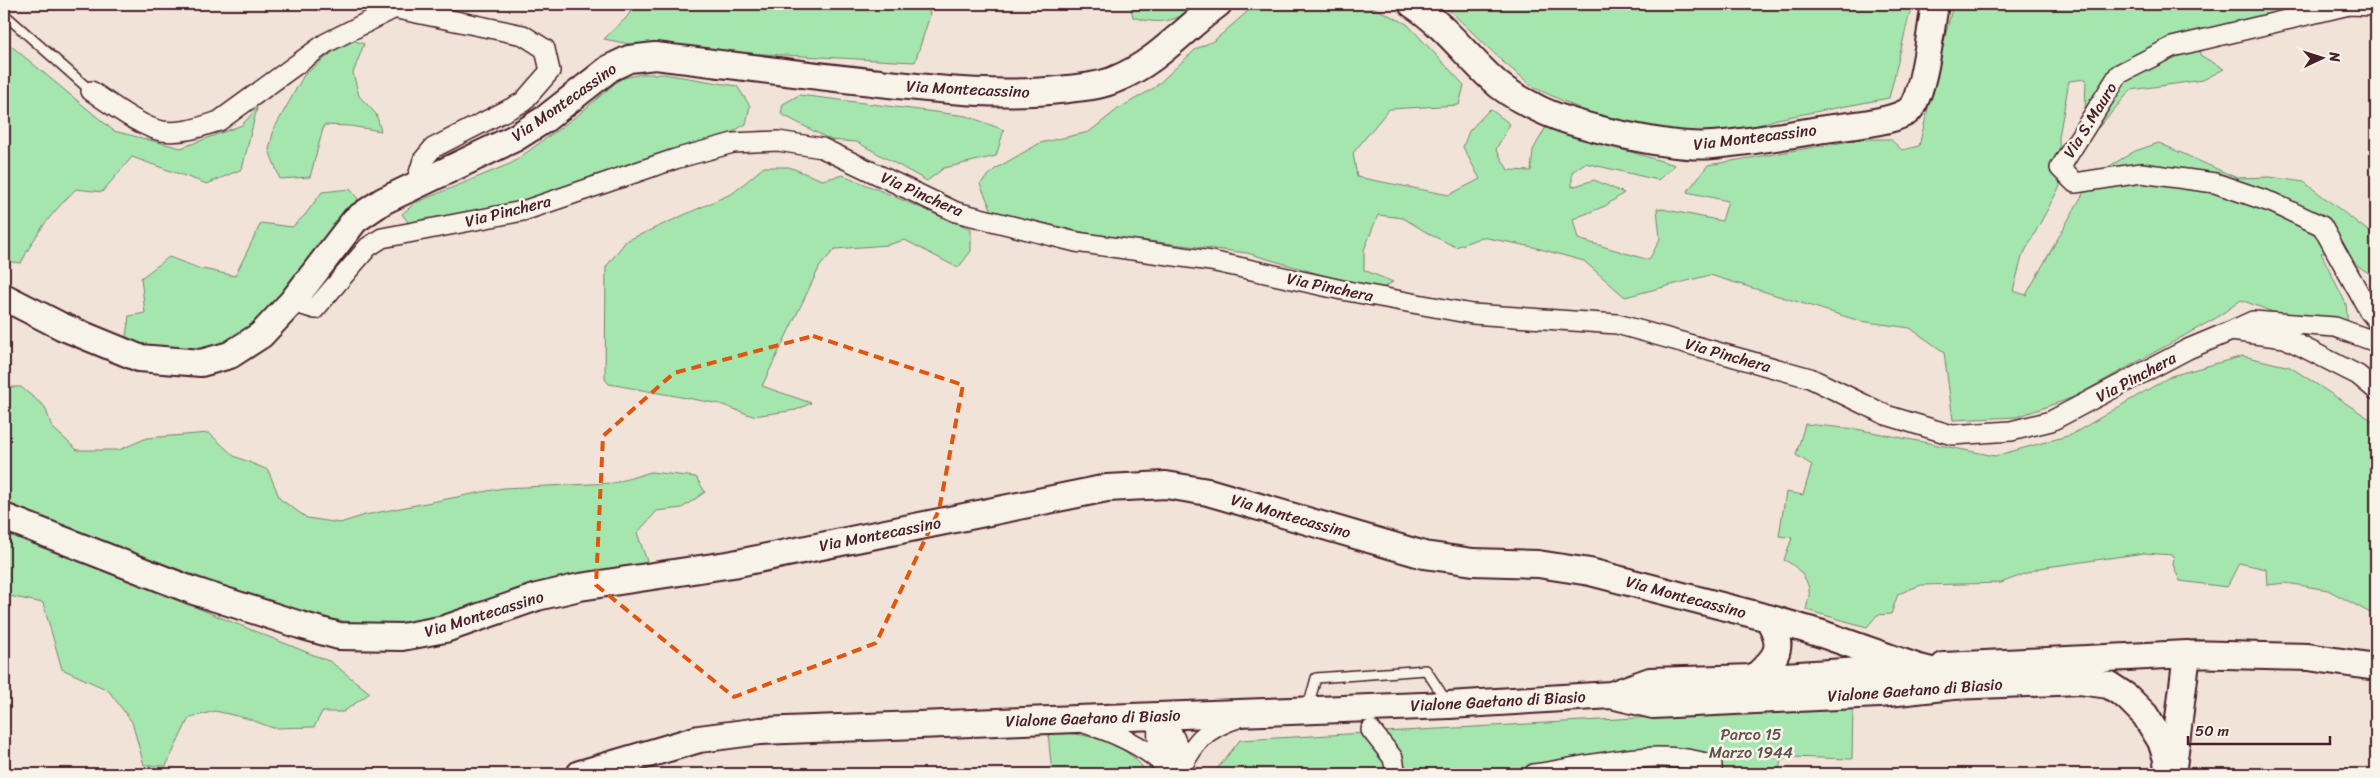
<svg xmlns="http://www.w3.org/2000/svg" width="2380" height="778" viewBox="0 0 2380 778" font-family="Sriracha,sans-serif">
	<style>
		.green { fill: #a5e6af; stroke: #78826d }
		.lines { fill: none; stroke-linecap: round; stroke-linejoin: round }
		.lane-casing { stroke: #4a1f2b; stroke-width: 12 }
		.street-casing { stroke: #4a1f2b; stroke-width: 22 }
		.secondary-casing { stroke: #4a1f2b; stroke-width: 30 }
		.lane { stroke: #f7f3e8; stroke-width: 9 }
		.street { stroke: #f7f3e8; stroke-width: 19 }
		.secondary { stroke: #f7f3e8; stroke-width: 26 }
		.marked { fill: none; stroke: #e0560e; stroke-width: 4; stroke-dasharray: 10 6; stroke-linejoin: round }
		.labels { text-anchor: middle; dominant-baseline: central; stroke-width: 5; stroke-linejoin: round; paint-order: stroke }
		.street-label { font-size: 16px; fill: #4a1f2b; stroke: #f7f3e8 }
		.park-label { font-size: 16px; fill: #61514c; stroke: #f7f3e8 }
	</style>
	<rect width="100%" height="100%" fill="#f1e3d7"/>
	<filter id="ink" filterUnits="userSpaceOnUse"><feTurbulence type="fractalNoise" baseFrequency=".02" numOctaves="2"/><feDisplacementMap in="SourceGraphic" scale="10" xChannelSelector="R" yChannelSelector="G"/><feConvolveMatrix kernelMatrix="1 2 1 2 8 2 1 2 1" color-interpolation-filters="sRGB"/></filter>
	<g filter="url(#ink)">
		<path class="green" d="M636,4H927L930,15L915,62L650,48L604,39L626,18Z
			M1130,4H1204C1177,19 1164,27 1133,17Z
			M1256,4H1366L1407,24L1464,85L1459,105L1389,109L1353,153L1357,177L1449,195L1480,179L1463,147L1469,131L1490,109L1510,124L1496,149L1508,170L1531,171L1533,150L1546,127L1675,165L1658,180L1585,163L1572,172V187L1594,180L1624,193L1605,206L1573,219L1578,239L1649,260L1660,239L1657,208L1722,221L1728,201L1687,192L1708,165L1863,139H1890L1902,150L1919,146L1953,4H2376V14L2323,15L2229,34L2200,50V55L2224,69L2203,80L2131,90L2098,128L2085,112L2086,79L2069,81L2059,137L2060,186L2022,257L2013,291L2026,295L2093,176L2135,151L2159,143L2237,178L2270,177L2304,182L2376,237V278L2337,252L2321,253L2346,304L2348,327L2296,326L2273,312L2241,300L2216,318L2074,397L2017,417L1953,420L1944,352L1910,328L1860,321L1710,275L1625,297L1584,261L1533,247L1482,237L1456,247L1431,235L1403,218L1378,215L1364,250V270L1393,282L1378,291L1247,253L1091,234L992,211L980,184L995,169L1040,143L1089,132L1118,109L1154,88L1196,49L1215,40Z
			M1443,4H1912L1889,98L1777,119L1708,141L1587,112L1535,88L1503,62Z
			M349,39L364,44L353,73L359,96L376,114L381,131L350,126L324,125L310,177L280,179L269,150L274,129L304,75Z
			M4,40L114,131L181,148L242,125L257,108L242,169L207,184L132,157L102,192L76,189C51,214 37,231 21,263L4,261Z
			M641,74H664L737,86L750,106L746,124L717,141L502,212L411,226L402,214L415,203L512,163L578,115L620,79Z
			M799,95L967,116L1004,130L996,156L944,168L927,181L857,142L831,140L781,114L783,104Z
			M764,167H789L822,180L843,175L971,229V251L958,268L905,240L887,245L835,249L820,266L762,386L811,403L796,410L753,416L720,404L609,384L605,379L606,267L626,241L733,193Z
			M350,189L358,199L352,213L279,307L209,356L125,343L129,316L145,313L141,278L169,257L198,268L235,276L261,223L292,227L305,215L322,192Z
			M2243,356L2290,367L2376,423V616L2328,590L2286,583L2267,585L2266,569L2239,563L2227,587L2180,581L2173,565L2174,555L2144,553L2040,568L2001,583L1921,585L1898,594L1891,614L1877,615L1867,627L1806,610C1807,604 1810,596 1809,590C1808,578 1795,564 1784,560L1792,538L1779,536L1786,492L1803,495L1812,465L1796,455L1805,424L1856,429L1995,456L2071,435L2171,376Z
			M4,387H21L45,407L52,427L77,450H119L147,438L209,433L234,456L268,470L280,499L307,518L340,523L365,515L503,488L614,483L651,472L696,477L705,492L682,508L657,511L637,533L647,561L640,577L419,633L300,614L4,505Z
			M4,530L331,662L370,693L343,712H322L314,727L273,728L246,718L215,711L189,718L166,766L144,765L132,722L108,690L62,669L43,603L4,595Z
			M1853,706L1852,759L1790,757L1781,761L1778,774H1213L1240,740Z
			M1048,732C1084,733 1123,740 1145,770L1144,774H1052Z"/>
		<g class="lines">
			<g class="lane-casing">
				<path id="lane" d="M4,14L91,91
					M1308,707L1316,678L1426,670L1447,702"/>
			</g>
			<g class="street-casing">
				<path id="street" d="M373,4L523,35L545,49L550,71L523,102L433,148L423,160L415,186
					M2376,6L2349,5L2172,47L2119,74L2060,168L2075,183L2141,173L2215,183L2273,203L2322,226L2369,311L2376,320
					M91,91C108,102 142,128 162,131C182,134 201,127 219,121L326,43L395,8
					M292,302L315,309L368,247L382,238L523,211L675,159L733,143L778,141L822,148L956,212L1076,242L1211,261L1342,290L1472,314L1617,324L1810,378L1886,415L1952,435L2011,431L2051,421L2188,349L2231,331L2285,338L2358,375L2376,390
					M2231,331L2253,321L2335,327L2376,342
					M1159,714C1174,732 1182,747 1177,771
					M1159,714C1156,738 1157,747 1167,768
					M1084,723C1116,733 1150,748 1173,774
					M1371,730L1393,758L1396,774
					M1178,774C1194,743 1203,729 1238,718
					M1534,774C1593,766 1654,746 1712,765V774"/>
			</g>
			<g class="secondary-casing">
				<path id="secondary" d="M1412,4C1443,24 1465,54 1492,79C1503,90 1519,99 1533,106C1569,126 1672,149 1713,145C1750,142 1788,135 1825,129C1847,126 1888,123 1907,112C1924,101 1931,25 1935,4
					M4,297L61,326L139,358L201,363L230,355L261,335L292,302L355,220L383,201L515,138L545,119L610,68L629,59L655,56C730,65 804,75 880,83C943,90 1004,97 1068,89C1084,87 1101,86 1116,79C1156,63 1184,29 1218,4
					M4,517L191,590L300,625L339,636L402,637L445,629L537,597L580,587L733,564L1107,488L1166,485L1208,492L1424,555L1473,562L1538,564L1590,572L1768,618L1822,634L1916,667L1982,684
					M1944,666L2187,654L2308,657L2376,667
					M1754,678C1777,657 1786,648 1768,618
					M1611,695L1653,705L1879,694L1953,686L2080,681L2109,685L2127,697L2145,715L2161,741L2167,759L2168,774
					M2173,767L2187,654
					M580,774L699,739L760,731L1449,705L1611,695L1650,681L1754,678L1905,668"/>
			</g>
			<use href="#lane" class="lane"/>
			<use href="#street" class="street"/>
			<use href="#secondary" class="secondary"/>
		</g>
	</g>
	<path class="marked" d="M813,336L963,385L939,510L876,643L734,697L596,585L603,436L674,373Z"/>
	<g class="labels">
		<g class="street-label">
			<text transform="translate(968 89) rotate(3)">Via Montecassino</text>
			<text transform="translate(564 102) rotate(-35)">Via Montecassino</text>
			<text transform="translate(2090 120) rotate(-58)">Via S.Mauro</text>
			<text transform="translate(1755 137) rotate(-7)">Via Montecassino</text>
			<text transform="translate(922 194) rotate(24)">Via Pinchera</text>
			<text transform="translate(508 211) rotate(-14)">Via Pinchera</text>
			<text transform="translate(1330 287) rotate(12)">Via Pinchera</text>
			<text transform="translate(1728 355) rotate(16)">Via Pinchera</text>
			<text transform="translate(2136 377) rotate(-28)">Via Pinchera</text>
			<text transform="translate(1291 516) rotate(16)">Via Montecassino</text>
			<text transform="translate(880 534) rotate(-11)">Via Montecassino</text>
			<text transform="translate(1686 597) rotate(15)">Via Montecassino</text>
			<text transform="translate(484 614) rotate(-17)">Via Montecassino</text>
			<text transform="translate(1915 690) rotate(-4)">Vialone Gaetano di Biasio</text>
			<text transform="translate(1498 701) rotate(-3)">Vialone Gaetano di Biasio</text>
			<text transform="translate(1093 718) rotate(-2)">Vialone Gaetano di Biasio</text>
		</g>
		<g class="park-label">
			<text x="1751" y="734">Parco 15<tspan x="1751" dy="18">Marzo 1944</tspan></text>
		</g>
	</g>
	<rect width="2380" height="778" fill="none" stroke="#f7f3e8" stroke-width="20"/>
	<rect x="10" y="10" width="2360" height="758" fill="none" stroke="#4a1f2b" stroke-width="2" filter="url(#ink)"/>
	<g transform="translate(2322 58) rotate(86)" stroke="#f7f3e8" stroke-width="4" paint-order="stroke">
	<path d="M0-4L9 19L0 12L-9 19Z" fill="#4a1f2b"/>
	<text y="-8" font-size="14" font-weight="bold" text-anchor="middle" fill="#4a1f2b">N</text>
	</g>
	<path d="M2188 736v8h142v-8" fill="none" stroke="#4a1f2b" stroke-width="2.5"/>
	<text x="2195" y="736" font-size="15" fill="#4a1f2b" stroke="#f7f3e8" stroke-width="4" paint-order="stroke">50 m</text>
</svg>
